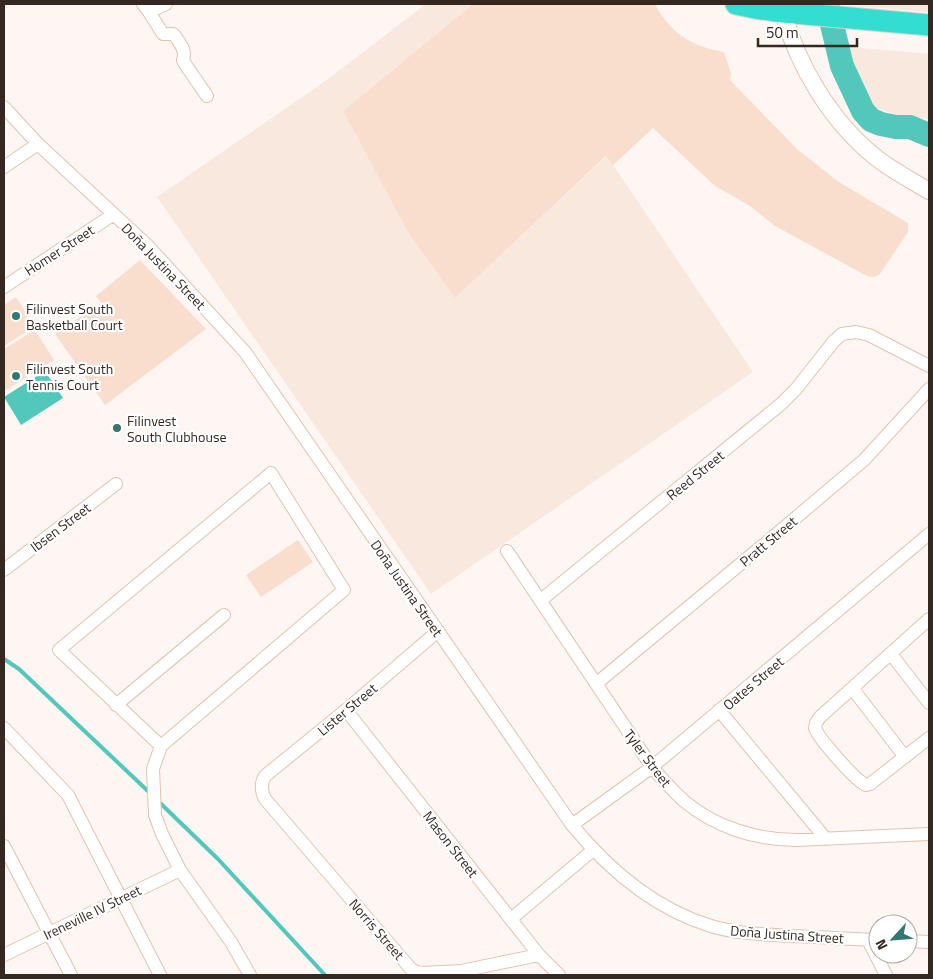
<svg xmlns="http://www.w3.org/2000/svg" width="933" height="979" viewBox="0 0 933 979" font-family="'Titillium Web',sans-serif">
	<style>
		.built { fill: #f9e8de }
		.green { fill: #f9ddcd }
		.water { fill: #54c7bb }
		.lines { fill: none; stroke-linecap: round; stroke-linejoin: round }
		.stream { stroke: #54c7bb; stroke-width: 4 }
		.river { stroke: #54c7bb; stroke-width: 24 }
		.minor-casing { stroke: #e4c2af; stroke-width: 14 }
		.tertiary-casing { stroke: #e4c2af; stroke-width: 18 }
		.trunk-casing { stroke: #d7d4d3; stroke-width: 23 }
		.minor { stroke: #fff; stroke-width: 12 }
		.tertiary { stroke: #fff; stroke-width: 16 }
		.trunk { stroke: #33ded0; stroke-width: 21 }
		.poi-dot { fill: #317870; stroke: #fff; stroke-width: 2 }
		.labels { text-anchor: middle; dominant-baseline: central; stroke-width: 4.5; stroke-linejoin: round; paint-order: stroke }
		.street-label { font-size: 14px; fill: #352821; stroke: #fff }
		.poi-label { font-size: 14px; fill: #352821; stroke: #fff; text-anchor: start }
	</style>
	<rect width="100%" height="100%" fill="#fdf6f2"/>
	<path class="built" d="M426,4H473L343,111L409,234L455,298L607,156L753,372L431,594L157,197L324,82Z
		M841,4H929V12L841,5Z
		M850,47L929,54V119L894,114L876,108L864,97L854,80L848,64Z"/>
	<path class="green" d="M473,4H655C671,34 691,46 724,52L731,74L730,80L798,150L839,182L908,223V232L880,274C876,277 873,278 867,276L775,226L750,206L715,186L653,128L613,165L606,156L455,298L409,234L343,111Z
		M140,260L206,329L105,405L55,334L101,303L96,296Z
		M16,297L35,326L4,346V305Z
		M35,330L54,360L4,391V349Z
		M298,540L313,562L261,597L246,575Z"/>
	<path class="water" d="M45,371L63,398L21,425L4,397Z"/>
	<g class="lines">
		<path class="stream" d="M4,659L19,669L150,793
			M157,800L218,859L325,975"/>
		<path class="river" d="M827,4L842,66L863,111L871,120L881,124L896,127H910L929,135"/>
		<g class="minor-casing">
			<path id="minor" d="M143,4L149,12L166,4
				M149,12L163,34H173L175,36C181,45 186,50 183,60L185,64L207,96
				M4,107L38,144L148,246L245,352L572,825C609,870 655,909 711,926C737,934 764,934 791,936C820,937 849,939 878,940
				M4,167L38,144
				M4,287L114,214
				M507,551L652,767C662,779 672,790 684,801C715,827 756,840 796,840L929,834
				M4,570L116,484
				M541,600L781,404L796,389L834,341L842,334L856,332L869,335L929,366
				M929,619L820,717L816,723L815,728C818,738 856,781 866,785L870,784L929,738
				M437,632L346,710L265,776C260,784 261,791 265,799L411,969L417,972L422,973L461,971L539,955
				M891,654L929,703
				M597,683L773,537L864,460L929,389
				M852,688L905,757
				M116,705L224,615
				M346,710L539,955L559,975
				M719,710L826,839
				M4,728L68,795L160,975
				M161,746L59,650L271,473L344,590L161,746L153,769L155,815L162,834L180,870L231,942L250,975
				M572,825L652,767L929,534
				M4,846L71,975
				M511,919L593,850
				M868,940L886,975
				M908,941L929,942
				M4,955L180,870"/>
		</g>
		<g class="tertiary-casing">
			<path id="tertiary" d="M783,12C798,66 830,120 874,156C891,170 911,180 929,191"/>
		</g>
		<g class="trunk-casing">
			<path id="trunk" d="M736,4L755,8L783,12L929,25"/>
		</g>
		<use href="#minor" class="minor"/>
		<use href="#tertiary" class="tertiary"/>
		<use href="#trunk" class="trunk"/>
	</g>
	<g class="poi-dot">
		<circle cx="16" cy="316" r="5"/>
		<circle cx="16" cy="376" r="5"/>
		<circle cx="117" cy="428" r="5"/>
	</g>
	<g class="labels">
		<g class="street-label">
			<text transform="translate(59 250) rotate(-33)">Homer Street</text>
			<text transform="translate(164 266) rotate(46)">Doña Justina Street</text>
			<text transform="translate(695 475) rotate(-39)">Reed Street</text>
			<text transform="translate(60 527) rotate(-37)">Ibsen Street</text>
			<text transform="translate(768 541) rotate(-40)">Pratt Street</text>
			<text transform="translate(407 588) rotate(55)">Doña Justina Street</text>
			<text transform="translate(753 683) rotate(-40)">Oates Street</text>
			<text transform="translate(347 709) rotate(-40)">Lister Street</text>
			<text transform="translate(648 758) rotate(53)">Tyler Street</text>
			<text transform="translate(451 844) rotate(52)">Mason Street</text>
			<text transform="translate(92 912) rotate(-26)">Ireneville IV Street</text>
			<text transform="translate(377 929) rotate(49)">Norris Street</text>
			<text transform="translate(787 934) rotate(4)">Doña Justina Street</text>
		</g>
		<g class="poi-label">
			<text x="26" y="308">Filinvest South<tspan x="26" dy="16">Basketball Court</tspan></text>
			<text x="26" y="368">Filinvest South<tspan x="26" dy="16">Tennis Court</tspan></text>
			<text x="127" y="420">Filinvest<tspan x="127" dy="16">South Clubhouse</tspan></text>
		</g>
	</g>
	<rect width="933" height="979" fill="none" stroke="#352821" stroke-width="10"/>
	<g transform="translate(893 939) rotate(244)"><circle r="24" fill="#ffffff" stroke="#aea9a6"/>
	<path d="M0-4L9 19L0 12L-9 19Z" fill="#317870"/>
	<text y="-8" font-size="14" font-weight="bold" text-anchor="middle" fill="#352821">N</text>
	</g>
	<path d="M758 38v8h99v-8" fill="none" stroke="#352821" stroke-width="2.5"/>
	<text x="766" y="38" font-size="15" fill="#352821" stroke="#ffffff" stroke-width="4" paint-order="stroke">50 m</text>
</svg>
